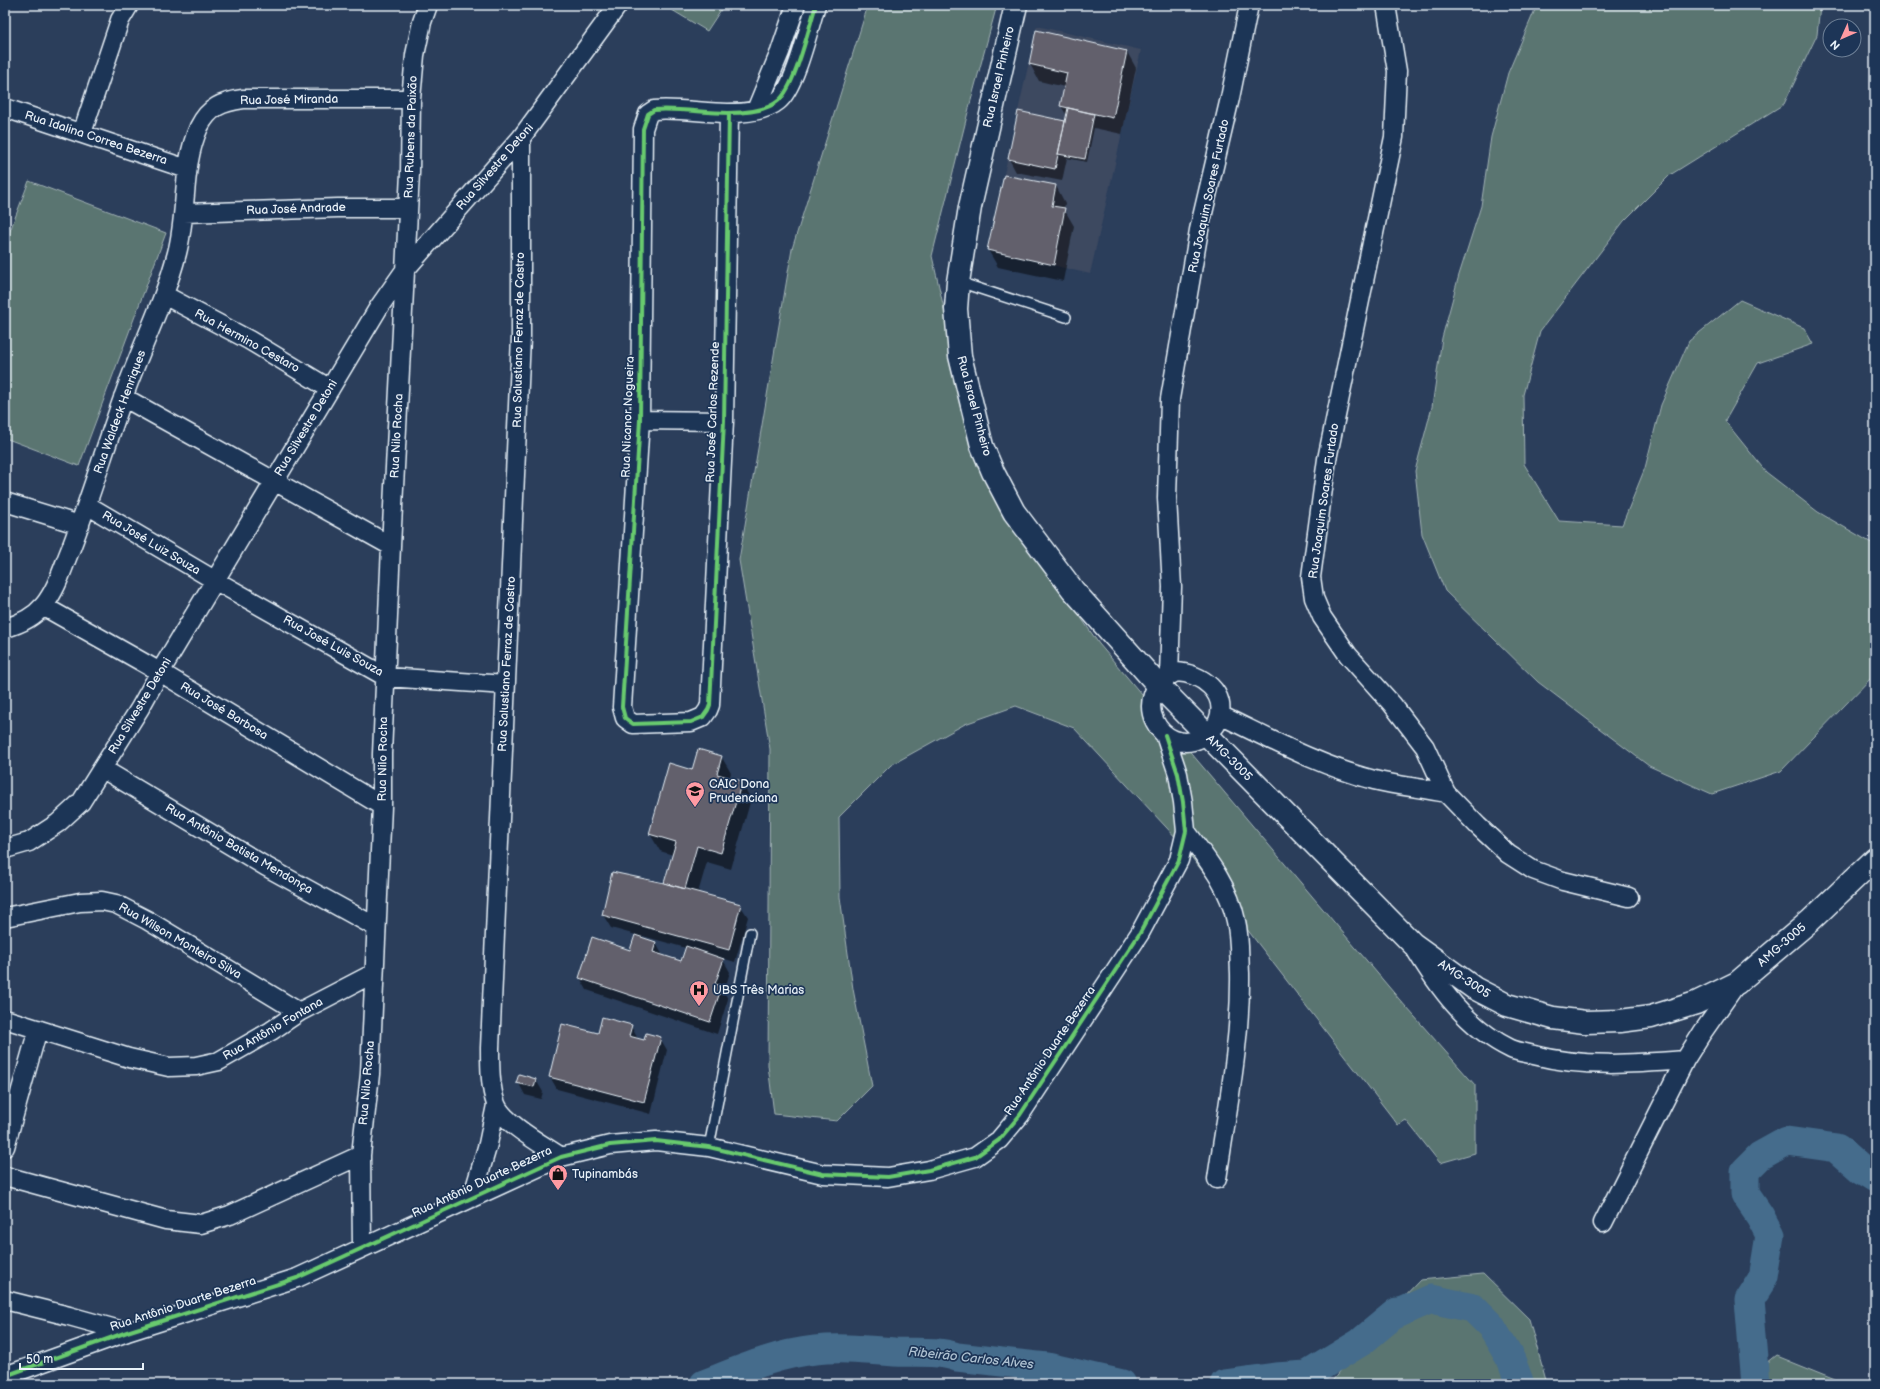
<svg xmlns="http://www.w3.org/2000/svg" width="1880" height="1389" viewBox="0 0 1880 1389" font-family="'Balsamiq Sans',sans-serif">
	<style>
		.built { fill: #3c4860 }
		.green { fill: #5a7471; stroke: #a1b2b4 }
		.shadow { fill: #0007; fill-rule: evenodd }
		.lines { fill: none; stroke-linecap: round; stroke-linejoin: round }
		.river { stroke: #446c8c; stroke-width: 29 }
		.building { fill: #62606c; stroke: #e8f1f8 }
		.service-casing { stroke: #e8f1f8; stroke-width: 12 }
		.minor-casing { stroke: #e8f1f8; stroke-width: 21 }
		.secondary-casing { stroke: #e8f1f8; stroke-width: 25 }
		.service { stroke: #1d3557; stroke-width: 9 }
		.minor { stroke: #1d3557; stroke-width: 18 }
		.secondary { stroke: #1d3557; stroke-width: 22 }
		.cycleway-casing { stroke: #1d3557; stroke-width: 6 }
		.cycleway { stroke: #67ca6e; stroke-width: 4 }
		.labels { text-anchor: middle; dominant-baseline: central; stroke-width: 3.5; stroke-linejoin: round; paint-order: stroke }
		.street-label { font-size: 12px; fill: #e8f1f8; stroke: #1d3557 }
		.poi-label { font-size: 12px; fill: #e8f1f8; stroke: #1d3557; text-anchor: start }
		.water-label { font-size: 13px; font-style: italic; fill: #afc2d2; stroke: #1d3557 }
	</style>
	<rect width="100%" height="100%" fill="#2b3e5b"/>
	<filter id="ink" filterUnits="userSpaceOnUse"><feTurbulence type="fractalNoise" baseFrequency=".025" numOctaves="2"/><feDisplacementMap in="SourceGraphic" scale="8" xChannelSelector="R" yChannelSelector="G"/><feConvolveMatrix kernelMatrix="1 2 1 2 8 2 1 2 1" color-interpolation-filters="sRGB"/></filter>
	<g filter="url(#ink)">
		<path class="built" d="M1037,26L1141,50L1090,274L987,250Z"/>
		<path class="green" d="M675,5H724L707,31L672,10Z
			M868,5H997L970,104L932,256L960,379L977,466L1099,644L1399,999L1475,1085V1153L1440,1163L1406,1120L1398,1125L1179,841L1074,728L1016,706L965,724L891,765L839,817L840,897L853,989L872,1086L837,1121L774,1114L768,1065L770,749L739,560L792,249Z
			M1537,5H1820L1817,35L1784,104L1670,175L1624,221L1540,331L1523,395L1524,464L1559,521L1622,525L1645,468L1661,405L1689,341L1740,300L1804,328L1813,344L1758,363L1725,421L1766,472L1818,512L1875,545V674L1781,771L1712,794L1649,766L1538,682L1445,591L1422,534L1415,471L1432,407L1442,338L1459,275L1481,206L1491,137L1508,73Z
			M29,181L166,233L79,466L5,438V244Z
			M1483,1274L1529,1319L1547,1384H1330L1369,1333L1420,1280Z
			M1777,1356L1834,1379L1837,1384H1742Z"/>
		<path class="shadow" d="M1037,32L1127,52L1136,68L1122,134L1094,128L1087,162L1067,158L1062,181L1016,172L1009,159L1019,113L1064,122L1065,124L1067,116L1061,106L1065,87L1039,81L1030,64Z
			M1056,186L1065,203L1064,209L1074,226L1063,281L998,267L988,250Z
			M721,756L731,773L729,779L741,782L751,799L731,869L707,862L698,893L740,905L748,917L735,962L722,958L730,972L724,992L728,999L717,1034L587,990L580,978L631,951L636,935L611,928L603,915L665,884L673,855L660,851L650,834L692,771ZM643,936L686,948L681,962L663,956L656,943L642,938Z
			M631,1026L638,1039L645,1041L660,1038L667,1050L651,1114L557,1089L550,1077L599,1034Z
			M536,1080L543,1092L541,1099L525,1095L518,1082Z"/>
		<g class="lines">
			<path class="river" d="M704,1384C740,1370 776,1354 815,1350C841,1347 867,1350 894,1352C915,1353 937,1350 957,1357L1047,1367L1122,1384
				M1224,1384L1275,1377L1307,1375L1361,1342L1397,1312V1314L1431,1299L1473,1308L1491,1326L1511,1360L1520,1384
				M1756,1384L1749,1300L1763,1278L1770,1235L1760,1216L1745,1194V1171L1760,1156L1787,1141L1837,1148L1862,1170L1875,1178"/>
		</g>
		<path class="building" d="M1036,30L1127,51L1113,118L1060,106L1067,73L1029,64Z
			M1068,108L1094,114L1085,159L1058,154Z
			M1018,111L1065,121L1055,169L1008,159Z
			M1004,175L1056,185L1052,206L1065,208L1054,265L987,250Z
			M698,749L722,756L717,774L742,781L721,853L697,846L685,889L664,883L676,842L649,834L669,763L692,770Z
			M612,872L664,883L741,904L729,950L602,915Z
			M635,935L656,942L653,952L681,961L686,946L724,959L715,984L722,986L710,1022L579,978L592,937L630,950Z
			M602,1017L632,1025L629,1036L644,1040L646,1033L661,1037L644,1102L549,1077L562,1024L598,1033Z
			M519,1074L536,1079L534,1087L516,1083Z"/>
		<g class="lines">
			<g class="service-casing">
				<path id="service" d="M959,282L1066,317
					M709,1147L750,933"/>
			</g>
			<g class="minor-casing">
				<path id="minor" d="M1386,5L1397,71L1394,137L1327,459L1311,577L1314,598L1322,617L1348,655L1392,704L1425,747L1446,793L1478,826L1508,854L1533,870L1563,881L1629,897
					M5,108L187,169
					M756,110L780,52L796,5
					M729,113L724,421L710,705L708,710L703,717L691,722L633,724L625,718L622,707L640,420L643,129L648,114L654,110C679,108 704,113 728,113C744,113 766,111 778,101C795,88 809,27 816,5
					M82,133L120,20L129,5
					M521,138V337L490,1048C490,1066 490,1087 496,1104C503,1123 545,1146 561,1157
					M184,213L338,208H408
					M164,295L249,340L330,389
					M123,397L391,546
					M640,420L724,421
					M5,502L80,525
					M87,505L216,581L386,677L506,685
					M43,606L160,672L382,806
					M5,628C20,624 34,617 44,605C57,589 63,567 71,548C90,498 105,448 123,398C140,349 164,303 177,253C188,211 181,167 199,127C209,107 222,102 243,99H411
					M1176,672C1201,673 1229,693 1218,721C1215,729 1208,734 1201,738C1162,758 1125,696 1176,672Z
					M1169,675L1172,587L1167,498L1170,399L1199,230L1230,98L1249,5
					M1220,715C1270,739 1320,766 1374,780C1398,786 1422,788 1446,793
					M103,769L265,866L376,927
					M1186,831C1207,859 1229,886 1236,921C1240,938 1239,956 1240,973C1241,1042 1227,1110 1217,1179
					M5,849L29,842L58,823L81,802L140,708L160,672L379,307L405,270L521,138L618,5
					M5,917L80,902L102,901L116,904L147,920L299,1012
					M1414,947C1438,987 1467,1028 1511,1049C1518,1052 1527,1053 1534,1055C1584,1068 1634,1064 1685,1060
					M5,1019L129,1058L169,1067L196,1066L219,1061L271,1031L299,1012L374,973
					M5,1147L38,1029
					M5,1176L166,1220L201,1224L230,1215L361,1155
					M472,1198L488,1144L496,1105
					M1603,1223L1685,1060L1702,1033L1737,983
					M362,1248L361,1155L370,1074L382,806V754L391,546L410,173L411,99L415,55L422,22L428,5
					M5,1300L69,1316L127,1332
					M5,1376L127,1332L297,1278L561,1157L610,1145L656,1141L709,1147L823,1174L888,1177L929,1170L975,1157L999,1140L1020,1115L1140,933L1179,860L1186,831L1183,802L1178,774L1165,735"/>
			</g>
			<g class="secondary-casing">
				<path id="secondary" d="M1016,5L970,207L958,282L956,309L960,356L982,446L993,472L1014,512L1073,590L1157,684L1413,944L1474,988L1507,1005L1553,1018L1585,1022L1620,1021L1651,1017L1696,1003L1737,983L1810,921L1875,859"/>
			</g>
			<use href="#service" class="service"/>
			<use href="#minor" class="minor"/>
			<use href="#secondary" class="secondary"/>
			<g class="cycleway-casing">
				<path id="cycleway" d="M729,113L724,421L710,705L708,710L703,717L691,722L633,724L625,718L622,707L640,420L643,129L648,114L654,110C679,108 704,113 728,113C744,113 766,111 778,101C795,88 809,27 816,5
					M5,1376L127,1332L297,1278L561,1157L610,1145L656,1141L709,1147L823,1174L888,1177L929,1170L975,1157L999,1140L1020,1115L1140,933L1179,860L1186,831L1183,802L1178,774L1165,735"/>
			</g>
			<use href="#cycleway" class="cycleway"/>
		</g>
	</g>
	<defs>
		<g id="school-pin" transform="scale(1)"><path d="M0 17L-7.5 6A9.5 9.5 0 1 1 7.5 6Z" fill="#ff9aa2" stroke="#1d3557"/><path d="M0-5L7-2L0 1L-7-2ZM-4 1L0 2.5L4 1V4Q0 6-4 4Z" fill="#111"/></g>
		<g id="hospital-pin" transform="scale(1)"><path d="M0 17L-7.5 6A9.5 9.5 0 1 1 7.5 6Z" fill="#ff9aa2" stroke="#1d3557"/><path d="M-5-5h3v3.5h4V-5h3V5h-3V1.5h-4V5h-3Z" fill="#111"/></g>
		<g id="shop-pin" transform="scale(1)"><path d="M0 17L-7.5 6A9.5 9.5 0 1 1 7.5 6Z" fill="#ff9aa2" stroke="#1d3557"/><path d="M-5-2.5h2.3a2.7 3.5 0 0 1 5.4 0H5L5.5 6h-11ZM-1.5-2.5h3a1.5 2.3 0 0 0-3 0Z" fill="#111"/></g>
	</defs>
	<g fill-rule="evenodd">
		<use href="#school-pin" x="695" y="791"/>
		<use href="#hospital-pin" x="699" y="990"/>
		<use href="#shop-pin" x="558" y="1174"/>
	</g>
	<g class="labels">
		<g class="street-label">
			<text transform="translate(999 77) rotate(-77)">Rua Israel Pinheiro</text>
			<text transform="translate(289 100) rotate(-1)">Rua José Miranda</text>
			<text transform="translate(411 137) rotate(-88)">Rua Rubens da Paixão</text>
			<text transform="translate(96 138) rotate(18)">Rua Idalina Correa Bezerra</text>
			<text transform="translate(495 167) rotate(-49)">Rua Silvestre Detoni</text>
			<text transform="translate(1209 196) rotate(-78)">Rua Joaquim Soares Furtado</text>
			<text transform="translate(296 209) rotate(-2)">Rua José Andrade</text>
			<text transform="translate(519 340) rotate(-89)">Rua Salustiano Ferraz de Castro</text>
			<text transform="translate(247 341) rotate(29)">Rua Hermino Cestaro</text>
			<text transform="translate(974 406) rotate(75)">Rua Israel Pinheiro</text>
			<text transform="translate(120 412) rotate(-70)">Rua Waldeck Henriques</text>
			<text transform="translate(713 412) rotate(-88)">Rua José Carlos Rezende</text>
			<text transform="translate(628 417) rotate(-88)">Rua Nicanor Nogueira</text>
			<text transform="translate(306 428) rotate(-59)">Rua Silvestre Detoni</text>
			<text transform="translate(397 436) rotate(-87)">Rua Nilo Rocha</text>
			<text transform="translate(1324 501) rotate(-82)">Rua Joaquim Soares Furtado</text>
			<text transform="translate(151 543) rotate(31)">Rua José Luiz Souza</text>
			<text transform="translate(333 646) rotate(29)">Rua José Luis Souza</text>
			<text transform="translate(507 664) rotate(-87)">Rua Salustiano Ferraz de Castro</text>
			<text transform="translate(140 706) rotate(-59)">Rua Silvestre Detoni</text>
			<text transform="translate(224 711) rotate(31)">Rua José Barbosa</text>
			<text transform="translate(1229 758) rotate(45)">AMG-3005</text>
			<text transform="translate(383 759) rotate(-89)">Rua Nilo Rocha</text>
			<text transform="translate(239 849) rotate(30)">Rua Antônio Batista Mendonça</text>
			<text transform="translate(180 941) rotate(30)">Rua Wilson Monteiro Silva</text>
			<text transform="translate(1782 945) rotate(-41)">AMG-3005</text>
			<text transform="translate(1464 979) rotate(33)">AMG-3005</text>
			<text transform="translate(273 1029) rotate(-30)">Rua Antônio Fontana</text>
			<text transform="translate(1050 1051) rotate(-56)">Rua Antônio Duarte Bezerra</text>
			<text transform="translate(367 1083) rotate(-85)">Rua Nilo Rocha</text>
			<text transform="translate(482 1182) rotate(-25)">Rua Antônio Duarte Bezerra</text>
			<text transform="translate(183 1304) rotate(-18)">Rua Antônio Duarte Bezerra</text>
		</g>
		<g class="poi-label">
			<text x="709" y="784">CAIC Dona<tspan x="709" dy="14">Prudenciana</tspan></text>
			<text x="713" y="990">UBS Três Marias</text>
			<text x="572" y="1174">Tupinambás</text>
		</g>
		<g class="water-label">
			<text transform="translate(971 1358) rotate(6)">Ribeirão Carlos Alves</text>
		</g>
	</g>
	<rect width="1880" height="1389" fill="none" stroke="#1d3557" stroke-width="20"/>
	<rect x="10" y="10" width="1860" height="1369" fill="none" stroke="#e8f1f8" stroke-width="1.5" filter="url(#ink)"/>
	<g transform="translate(1842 38) rotate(225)"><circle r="19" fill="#1d3557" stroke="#6e8097"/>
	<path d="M0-3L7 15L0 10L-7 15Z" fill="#ff9aa2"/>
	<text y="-6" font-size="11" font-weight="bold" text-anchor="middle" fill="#e8f1f8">N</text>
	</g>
	<path d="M20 1363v6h123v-6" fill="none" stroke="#e8f1f8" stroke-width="2"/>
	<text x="26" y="1363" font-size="12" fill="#e8f1f8" stroke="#1d3557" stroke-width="3" paint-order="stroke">50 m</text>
</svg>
